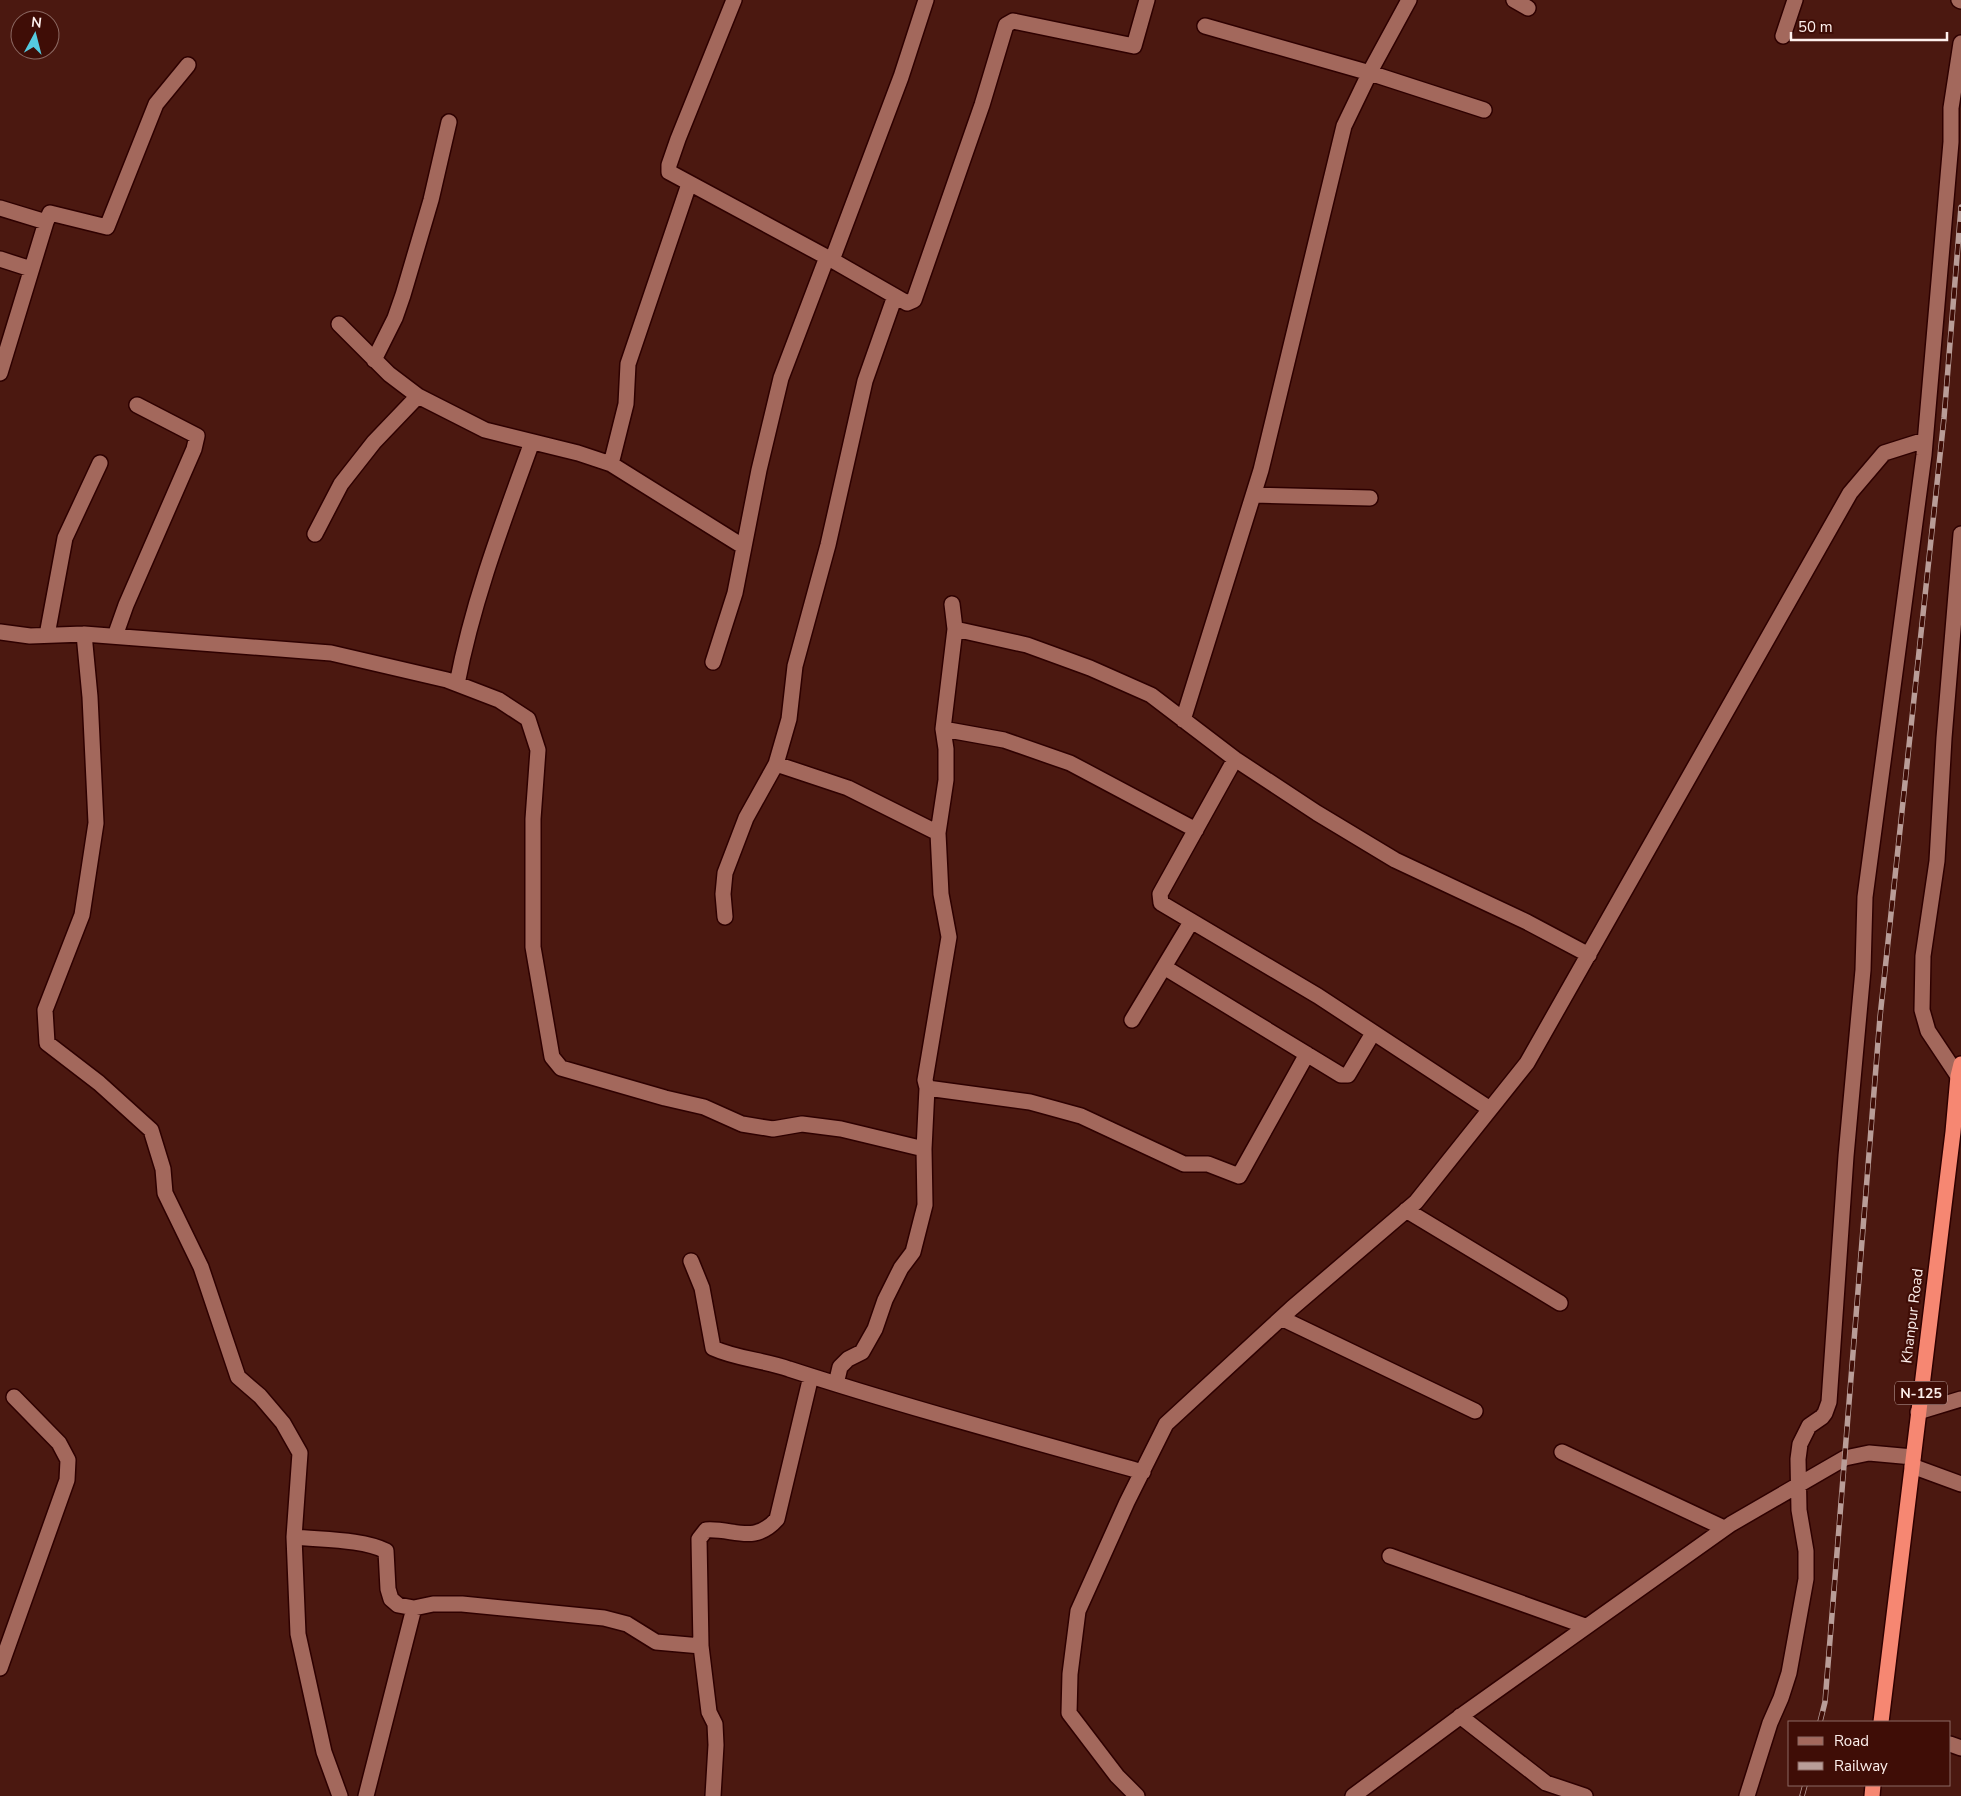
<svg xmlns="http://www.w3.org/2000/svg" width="1961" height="1796" viewBox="0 0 1961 1796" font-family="'Nunito Sans',sans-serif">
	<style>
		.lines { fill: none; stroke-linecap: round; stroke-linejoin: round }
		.street-casing { stroke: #2e0000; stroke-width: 18 }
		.highway-casing { stroke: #2e0000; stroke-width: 18 }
		.street { stroke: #a3685c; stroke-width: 15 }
		.highway { stroke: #f68772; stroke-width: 15 }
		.rail-casing { stroke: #b99d98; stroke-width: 5.5 }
		.rail { stroke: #3f0d06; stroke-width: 4; stroke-dasharray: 11; stroke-linecap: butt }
		.labels { text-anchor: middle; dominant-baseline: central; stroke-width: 4.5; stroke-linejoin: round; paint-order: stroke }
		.shield { fill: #3f0d06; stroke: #c5aca8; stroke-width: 1 }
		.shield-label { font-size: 14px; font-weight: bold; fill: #fef0ed }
		.street-label { font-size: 15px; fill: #fef0ed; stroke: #3f0d06 }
	</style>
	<rect width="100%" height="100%" fill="#4b1810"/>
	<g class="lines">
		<g class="street-casing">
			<path id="street" d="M734,0L678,139L669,165V172L832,260L907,303L914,300L982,105L1006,25L1013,21L1134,46L1147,0
				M1514,0L1528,8
				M1959,0L1961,1
				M1205,26L1370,73L1484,110
				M1783,36L1795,0
				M0,208L46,222
				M0,259L31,269
				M832,260L901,77L926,0
				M339,324L389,374L418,396L485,430L578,453L611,464L744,547
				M374,360L395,318L403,295L431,200L449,122
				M0,373L46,222L50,213L107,227L156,104L188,65
				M611,464L626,404L628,364L689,184
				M1254,495L1370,498
				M315,534L341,484L374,442L418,396
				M952,604L955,629L943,729L946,749V780L938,833L941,894L949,937L925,1080L927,1088L1030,1102L1081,1116L1184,1164H1208L1239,1176L1307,1054
				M955,629L1027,645L1090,668L1151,695L1235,759L1317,813L1395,860L1527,922L1589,955
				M0,632L30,636L84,634L331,653L447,680L499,700L528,719L538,750L533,819V947L552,1057L561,1068L665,1098L704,1107L742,1124L773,1129L802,1124L841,1129L924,1149
				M84,634L90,697L96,823L82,915L45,1010L47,1043L99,1083L151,1130L163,1169L165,1193L201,1267L238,1377L260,1396L283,1423L300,1453L294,1537L298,1634L324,1752L340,1796
				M47,635L65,538L100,463
				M115,636L126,605L194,449L197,436L137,405
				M713,662L735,593L759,470L781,378L827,257
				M457,684C473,600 503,522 532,442
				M1183,720L1261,470L1344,126L1372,68L1409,0
				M943,729L1004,740L1070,763L1196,830
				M1235,759L1160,894L1161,903L1318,996L1490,1109
				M776,764L848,788L938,833
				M725,917L723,894L725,873L746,818L776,764L789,719L795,666L828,545L865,381L895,296
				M1164,967L1341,1075H1348L1373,1033
				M1132,1020L1191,922
				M1958,1076L1928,1031L1922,1010L1923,956L1937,861L1944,738L1961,534
				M1406,1210L1560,1303
				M691,1261L702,1288L713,1348C737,1359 764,1360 789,1369C906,1407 1025,1439 1143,1472
				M1281,1318L1475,1411
				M836,1384L840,1367L848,1359L862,1352L875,1329L885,1300L901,1268L913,1252L925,1205L924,1149L927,1088
				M1918,1412L1961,1399
				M1562,1452L1724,1528
				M1912,1466L1961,1484
				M294,1537C321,1540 363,1539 386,1551L388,1589L391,1599L398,1605L414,1608L433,1604H462L604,1618L627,1624L656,1642L701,1646
				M1390,1556L1585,1626
				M0,1668L67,1480L68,1460L59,1443L14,1397
				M1460,1716L1546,1783L1585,1796
				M1950,1744L1961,1748
				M366,1796L414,1608
				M713,1796L716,1745L715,1724L709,1712L701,1646L699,1539L706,1530C734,1528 754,1545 777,1519L811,1376
				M1137,1796L1117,1776L1069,1713L1070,1674L1078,1611L1127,1502L1166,1424L1292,1308L1416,1202L1527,1063L1850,493L1884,453L1925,440
				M1353,1796L1465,1713L1731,1524L1845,1458L1869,1453L1913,1457
				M1747,1796L1770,1723L1781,1698L1789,1673L1806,1579V1551L1799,1510L1798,1459L1800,1444L1809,1426L1822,1417L1825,1413L1829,1402L1846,1156L1863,970L1865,897L1924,455L1951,142V108L1961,43"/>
		</g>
		<g class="highway-casing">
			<path id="highway" d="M1881,1722L1953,1132L1958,1076L1961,1064
				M1872,1796L1873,1785"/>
		</g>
		<use href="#street" class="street"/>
		<use href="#highway" class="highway"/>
		<g class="rail-casing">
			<path id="rail" d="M1820,1722L1825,1702L1880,1017L1944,418L1961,207
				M1802,1796L1805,1785"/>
		</g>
		<use href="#rail" class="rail"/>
	</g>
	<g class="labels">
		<rect class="shield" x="1895" y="1381.5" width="52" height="23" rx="4"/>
		<g class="shield-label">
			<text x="1921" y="1393">N-125</text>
		</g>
		<g class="street-label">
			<text transform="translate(1912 1316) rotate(-83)">Khanpur Road</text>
		</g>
	</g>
	<rect x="1788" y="1721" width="162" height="65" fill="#3f0d06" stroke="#8b6862"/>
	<rect x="1798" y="1737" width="25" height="8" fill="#a3685c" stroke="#8b6862"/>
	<text x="1834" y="1746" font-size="15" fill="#fef0ed">Road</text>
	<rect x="1798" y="1762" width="25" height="8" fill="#b99d98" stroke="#8b6862"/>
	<text x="1834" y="1771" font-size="15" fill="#fef0ed">Railway</text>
	<g transform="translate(35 35) rotate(7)"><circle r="24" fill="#3f0d06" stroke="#8b6862"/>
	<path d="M0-4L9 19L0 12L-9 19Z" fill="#55cadf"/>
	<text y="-8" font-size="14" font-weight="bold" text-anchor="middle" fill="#fef0ed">N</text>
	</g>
	<path d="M1791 32v8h156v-8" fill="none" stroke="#fef0ed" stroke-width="2.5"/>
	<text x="1798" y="32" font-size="15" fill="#fef0ed" stroke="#3f0d06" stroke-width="4" paint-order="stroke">50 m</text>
</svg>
